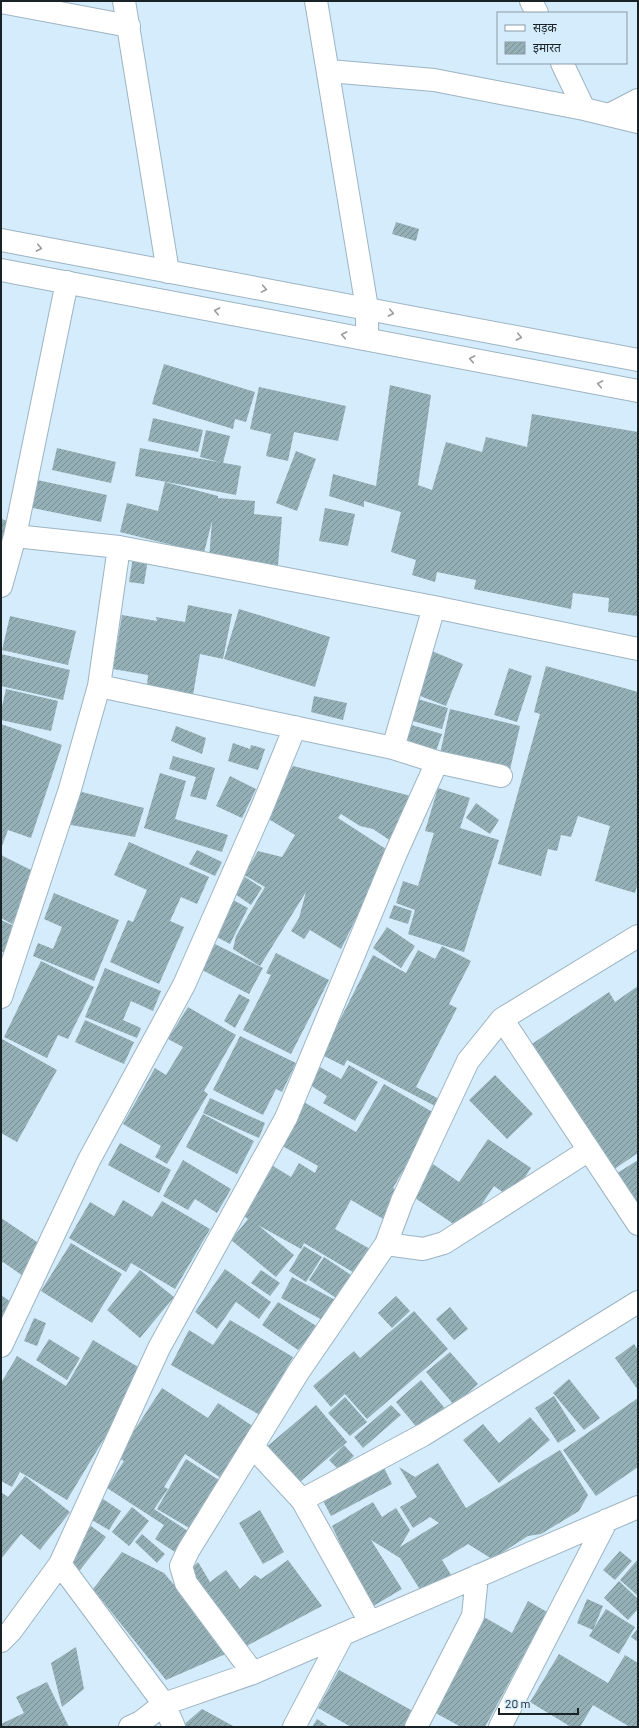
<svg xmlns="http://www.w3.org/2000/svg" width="639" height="1728" viewBox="0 0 639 1728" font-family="Barlow,'Noto Sans Devanagari',sans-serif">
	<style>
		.building { fill: url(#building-hatch) }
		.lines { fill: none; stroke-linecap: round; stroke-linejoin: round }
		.street-casing { stroke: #9db4c2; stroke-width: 24 }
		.primary-casing { stroke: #9db4c2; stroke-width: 24 }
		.street { stroke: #fff; stroke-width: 22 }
		.primary { stroke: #fff; stroke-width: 22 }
		.oneway { stroke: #989c9e }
	</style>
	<defs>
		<pattern id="building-hatch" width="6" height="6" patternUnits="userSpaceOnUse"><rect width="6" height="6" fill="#94b0b6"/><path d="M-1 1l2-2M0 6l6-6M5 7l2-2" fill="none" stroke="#788f94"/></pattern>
	</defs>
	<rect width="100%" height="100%" fill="#d4ecfb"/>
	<path class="building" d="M396,222L419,229L416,241L392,234Z
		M164,364L255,392L246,422L235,419L233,429L152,404Z
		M390,385L431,395L418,485L432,490L446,442L482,452L486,437L527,447L532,414L638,432L637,616L608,612L609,598L573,593L571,609L474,589L476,580L437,572L435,582L412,575L416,560L391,552L401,512L364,501V507L329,496L333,474L376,486Z
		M259,387L346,406L338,441L294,432L288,461L266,456L271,434L250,429Z
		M153,418L203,430L198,452L148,441Z
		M206,430L230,436L223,463L200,457Z
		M57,448L116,462L111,483L52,470Z
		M140,448L241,466L236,495L135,476Z
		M296,451L316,459L297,511L276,503Z
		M28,478L107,495L101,522L23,506Z
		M165,482L218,496V498L255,501L254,514L282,517L278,565L209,559L212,521L204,553L120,532L127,503L158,511Z
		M325,508L355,514L348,546L319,541Z
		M1,519L8,521L1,543Z
		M133,557L148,559L144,584L129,582Z
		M188,605L232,614L223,659L200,654L193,695L147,685L148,675L113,669L122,615L157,621L156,617L185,622Z
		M239,609L330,637L315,687L224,659Z
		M10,616L76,631L68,665L2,650Z
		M427,649L463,664L446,706L410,692Z
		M1,654L70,670L63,700L1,686Z
		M546,666L638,692V883L635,893L595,881L610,826L578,816L571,837L561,835L557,851L548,849L541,876L498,864L540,714L534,712Z
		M509,668L532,676L517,722L494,715Z
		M6,689L58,701L51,731L1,720V711Z
		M314,696L347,703L343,720L311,712Z
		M411,697L448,708L442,729L405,719Z
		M450,709L520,726L509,774L437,767Z
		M405,723L442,734L434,757L401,743Z
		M1,724L62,745L31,838L8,830L2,846Z
		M176,726L206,738L202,754L171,741Z
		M233,743L250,749L251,745L265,749L258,770L228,761Z
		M173,756L215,768L206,800L190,796L196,777L169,769Z
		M293,766L415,797L394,843L373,829L360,826L341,814L338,818L389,851L341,949L310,930L304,939L291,931L299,918L306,892L260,966L233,949L236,936L265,887L244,875L258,851L282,857L295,835L262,815Z
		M160,773L186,781L175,819L228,835L222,852L144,828Z
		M230,776L256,789L242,818L216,806Z
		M438,788L470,798L460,828L499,840L464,952L408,934L415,910L396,903L403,881L418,886L434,833L425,831Z
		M78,791L144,808L135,837L66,824Z
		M476,803L499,820L490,834L466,818Z
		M129,842L209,877L197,904L181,897L170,921L184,927L159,984L110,962L128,920L133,922L147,890L114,875Z
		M197,850L222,862L215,876L189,864Z
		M1,855L37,873L12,924L1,918Z
		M245,877L262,888L251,905L235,894Z
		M54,893L119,920L94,981L33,956L38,943L53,949L62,927L44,919Z
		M233,900L248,908L230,944L215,936Z
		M394,905L412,911L408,924L389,918Z
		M1,920L21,929L10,955L1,951Z
		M387,927L415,946L401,968L373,948Z
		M215,944L263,968L249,994L202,970Z
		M442,946L471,961L449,1004L457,1008L416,1087L439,1099L435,1106L347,1060L344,1066L322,1055L373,955L406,973L418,950L435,959Z
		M276,953L329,980L291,1054L243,1030L271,975L266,973Z
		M41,961L94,987L68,1039L58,1035L47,1058L4,1037Z
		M105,968L161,991L153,1011L131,1001L123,1020L141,1028L137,1038L85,1017Z
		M638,986V1153L610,1172L526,1048L609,992L615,1002Z
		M239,994L250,1000L235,1028L224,1021Z
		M188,1007L236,1035L204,1091L208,1094L167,1164L155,1157L161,1146L123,1124L155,1068L166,1075L183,1047L168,1039Z
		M85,1020L134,1042L124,1064L75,1042Z
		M240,1036L296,1063L282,1092L276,1089L263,1115L213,1090Z
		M2,1039L57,1070L17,1142L1,1133Z
		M349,1065L378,1082L355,1121L323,1103L327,1096L310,1085L320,1067L341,1079Z
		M495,1075L533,1114L507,1139L469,1100Z
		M384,1084L436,1114L393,1188L401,1193L385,1220L351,1200L335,1229L370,1249L356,1274L304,1243L301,1249L258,1225L294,1255L276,1277L231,1240L248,1219L244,1216L273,1166L291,1177L299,1163L315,1173L318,1166L277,1143L302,1101L356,1132Z
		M210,1098L265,1123L259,1138L203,1113Z
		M203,1114L254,1141L237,1174L186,1147Z
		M488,1139L531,1168L511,1198L494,1186L464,1231L412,1196L433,1164L459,1182Z
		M120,1143L171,1170L159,1193L108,1165Z
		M183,1160L231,1189L217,1213L195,1199L188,1210L163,1196Z
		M638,1160V1220L611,1177Z
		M123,1200L152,1217L162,1201L210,1229L175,1289L131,1263L126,1272L69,1238L90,1202L114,1216Z
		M1,1218L43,1246L23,1276L3,1262L1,1264Z
		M71,1243L122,1274L92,1323L41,1291Z
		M304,1246L322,1257L306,1282L289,1271Z
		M324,1257L357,1279L342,1302L309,1280Z
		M225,1269L271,1302L259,1319L236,1302L217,1329L195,1312Z
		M140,1270L174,1297L140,1338L107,1310Z
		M261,1270L280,1283L270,1296L251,1283Z
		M292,1277L339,1302L328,1323L281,1298Z
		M1,1295L11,1302L1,1318Z
		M396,1296L410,1311L392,1328L378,1313Z
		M278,1302L318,1327L298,1350L262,1325Z
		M450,1307L468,1329L454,1340L436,1319Z
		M414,1311L448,1349L367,1419L345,1394L331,1407L313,1386L354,1351L360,1358Z
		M34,1318L46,1323L37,1346L24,1341Z
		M230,1320L293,1357L260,1415L171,1365L189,1330L213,1345Z
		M49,1339L80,1358L67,1380L36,1360Z
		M93,1340L145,1371L67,1500L20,1472L12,1487L1,1481V1383L17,1356L66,1386Z
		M634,1344L638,1350V1390L615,1358Z
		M450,1352L478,1384L454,1405L426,1372Z
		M569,1379L600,1418L584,1430L553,1393Z
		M421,1380L448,1412L422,1434L396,1402Z
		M162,1388L208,1418L218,1403L260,1431L227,1482L185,1454L164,1487L168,1489L154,1509L191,1533L178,1554L155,1539L164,1525L107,1488L124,1461L117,1457Z
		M554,1396L576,1431L558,1443L535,1408Z
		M345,1397L367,1422L350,1436L328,1413Z
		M638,1398V1467L596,1496L563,1450Z
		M316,1405L347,1442L295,1486L264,1449Z
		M391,1405L401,1415L363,1448L354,1437Z
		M530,1417L550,1440L499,1483L463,1440L483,1424L499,1443Z
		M344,1445L354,1456L339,1470L329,1460Z
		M560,1450L588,1495L579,1511L541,1534L528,1536L492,1559L468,1544L442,1560L453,1578L424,1596L400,1558L371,1540L402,1589L370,1608L332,1526L373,1502L382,1517L396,1508L410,1530L400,1547L439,1523L430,1517L413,1528L400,1507L417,1497L399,1467L415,1477L438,1463L466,1508Z
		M186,1459L222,1482L196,1532L157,1509Z
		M381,1462L392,1484L331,1516L320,1495Z
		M25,1476L70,1512L40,1550L21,1534L1,1559V1492L8,1497Z
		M103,1499L121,1511L109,1530L90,1519Z
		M132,1507L149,1521L129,1546L112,1532Z
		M260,1510L284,1552L263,1564L239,1523Z
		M91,1526L106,1537L73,1579L63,1564Z
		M142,1534L165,1554L157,1563L135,1542Z
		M620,1551L632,1561L615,1580L603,1570Z
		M122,1552L164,1573L230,1652L166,1680L93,1589Z
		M638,1559V1596L620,1580Z
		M288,1560L322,1606L241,1649L185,1575L198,1562L210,1582L226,1570L240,1589L255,1575L261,1579Z
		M619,1581L638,1599V1609L628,1620L604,1598Z
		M587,1599L603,1606L593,1630L577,1623Z
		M528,1601L547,1612L485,1727H461L432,1711L482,1616L512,1633Z
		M606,1609L635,1627L619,1654L589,1636Z
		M638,1628V1642L631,1637Z
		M76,1647L84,1689L62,1707L51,1663Z
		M559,1654L608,1683L625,1655L638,1663V1727H630L593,1705L580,1727H571L530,1702Z
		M339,1670L420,1715L413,1727H351L318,1708Z
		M47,1682L69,1727H1V1724L24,1713L16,1697Z
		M202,1709L235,1727H181Z
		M317,1719L329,1727H312Z"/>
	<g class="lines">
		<g class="street-casing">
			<path id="street" d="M124,1L168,272
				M316,1L367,308V339
				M531,1L537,13
				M1,2L129,26
				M329,71L434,80L584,109L562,63
				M584,109L638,122
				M609,115L638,100
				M67,282L15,536L119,547L434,607L638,649
				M1,586L15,536
				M99,686L393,748
				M437,762L501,776
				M1,997L70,789L99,686L119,547
				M502,1019L638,1224
				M386,1244L423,1249L444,1243L589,1150
				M1,1346L89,1160L184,985L261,810L295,727
				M253,1447L302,1500L370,1622
				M302,1500L423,1435L638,1302
				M1,1641L11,1631L60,1564
				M253,1673L186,1583L181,1566L188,1551L299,1371L386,1244L402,1201L468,1061L502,1019L638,936
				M130,1727L141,1722L164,1704L60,1564L159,1348L286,1118L396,853L437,762L393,748L434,607
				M174,1727L164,1704L253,1673L638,1507
				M294,1727L343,1634
				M416,1727L473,1616L477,1576
				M500,1727L607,1520"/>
		</g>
		<g class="primary-casing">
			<path id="primary" d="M1,240L638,360
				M1,270L638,391"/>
		</g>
		<use href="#street" class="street"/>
		<use href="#primary" class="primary"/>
	</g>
	<defs><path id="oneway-chevron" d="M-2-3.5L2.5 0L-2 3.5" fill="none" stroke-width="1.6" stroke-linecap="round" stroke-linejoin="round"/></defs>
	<g class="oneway">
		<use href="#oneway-chevron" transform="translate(39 248) rotate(11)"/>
		<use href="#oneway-chevron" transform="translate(264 289) rotate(10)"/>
		<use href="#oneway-chevron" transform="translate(217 311) rotate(-169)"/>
		<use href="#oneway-chevron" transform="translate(391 313) rotate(11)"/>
		<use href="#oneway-chevron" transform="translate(344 335) rotate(-169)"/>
		<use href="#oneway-chevron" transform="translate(519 337) rotate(11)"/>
		<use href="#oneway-chevron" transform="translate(472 359) rotate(-169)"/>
		<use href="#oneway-chevron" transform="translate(600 384) rotate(-169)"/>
	</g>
	<rect width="639" height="1728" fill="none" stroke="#192227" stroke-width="4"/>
	<rect x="497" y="12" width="130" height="52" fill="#d4ecfb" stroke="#899ba6"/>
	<rect x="505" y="25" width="20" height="6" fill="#ffffff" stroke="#899ba6"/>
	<text x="533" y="32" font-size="12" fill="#192227">सड़क</text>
	<rect x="505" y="42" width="20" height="12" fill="url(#building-hatch)" stroke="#899ba6"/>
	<text x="533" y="52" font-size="12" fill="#192227">इमारत</text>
	<path d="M499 1708v6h79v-6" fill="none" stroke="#192227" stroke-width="2"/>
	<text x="505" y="1708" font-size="12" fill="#192227" stroke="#d4ecfb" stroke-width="3" paint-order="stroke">20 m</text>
</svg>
